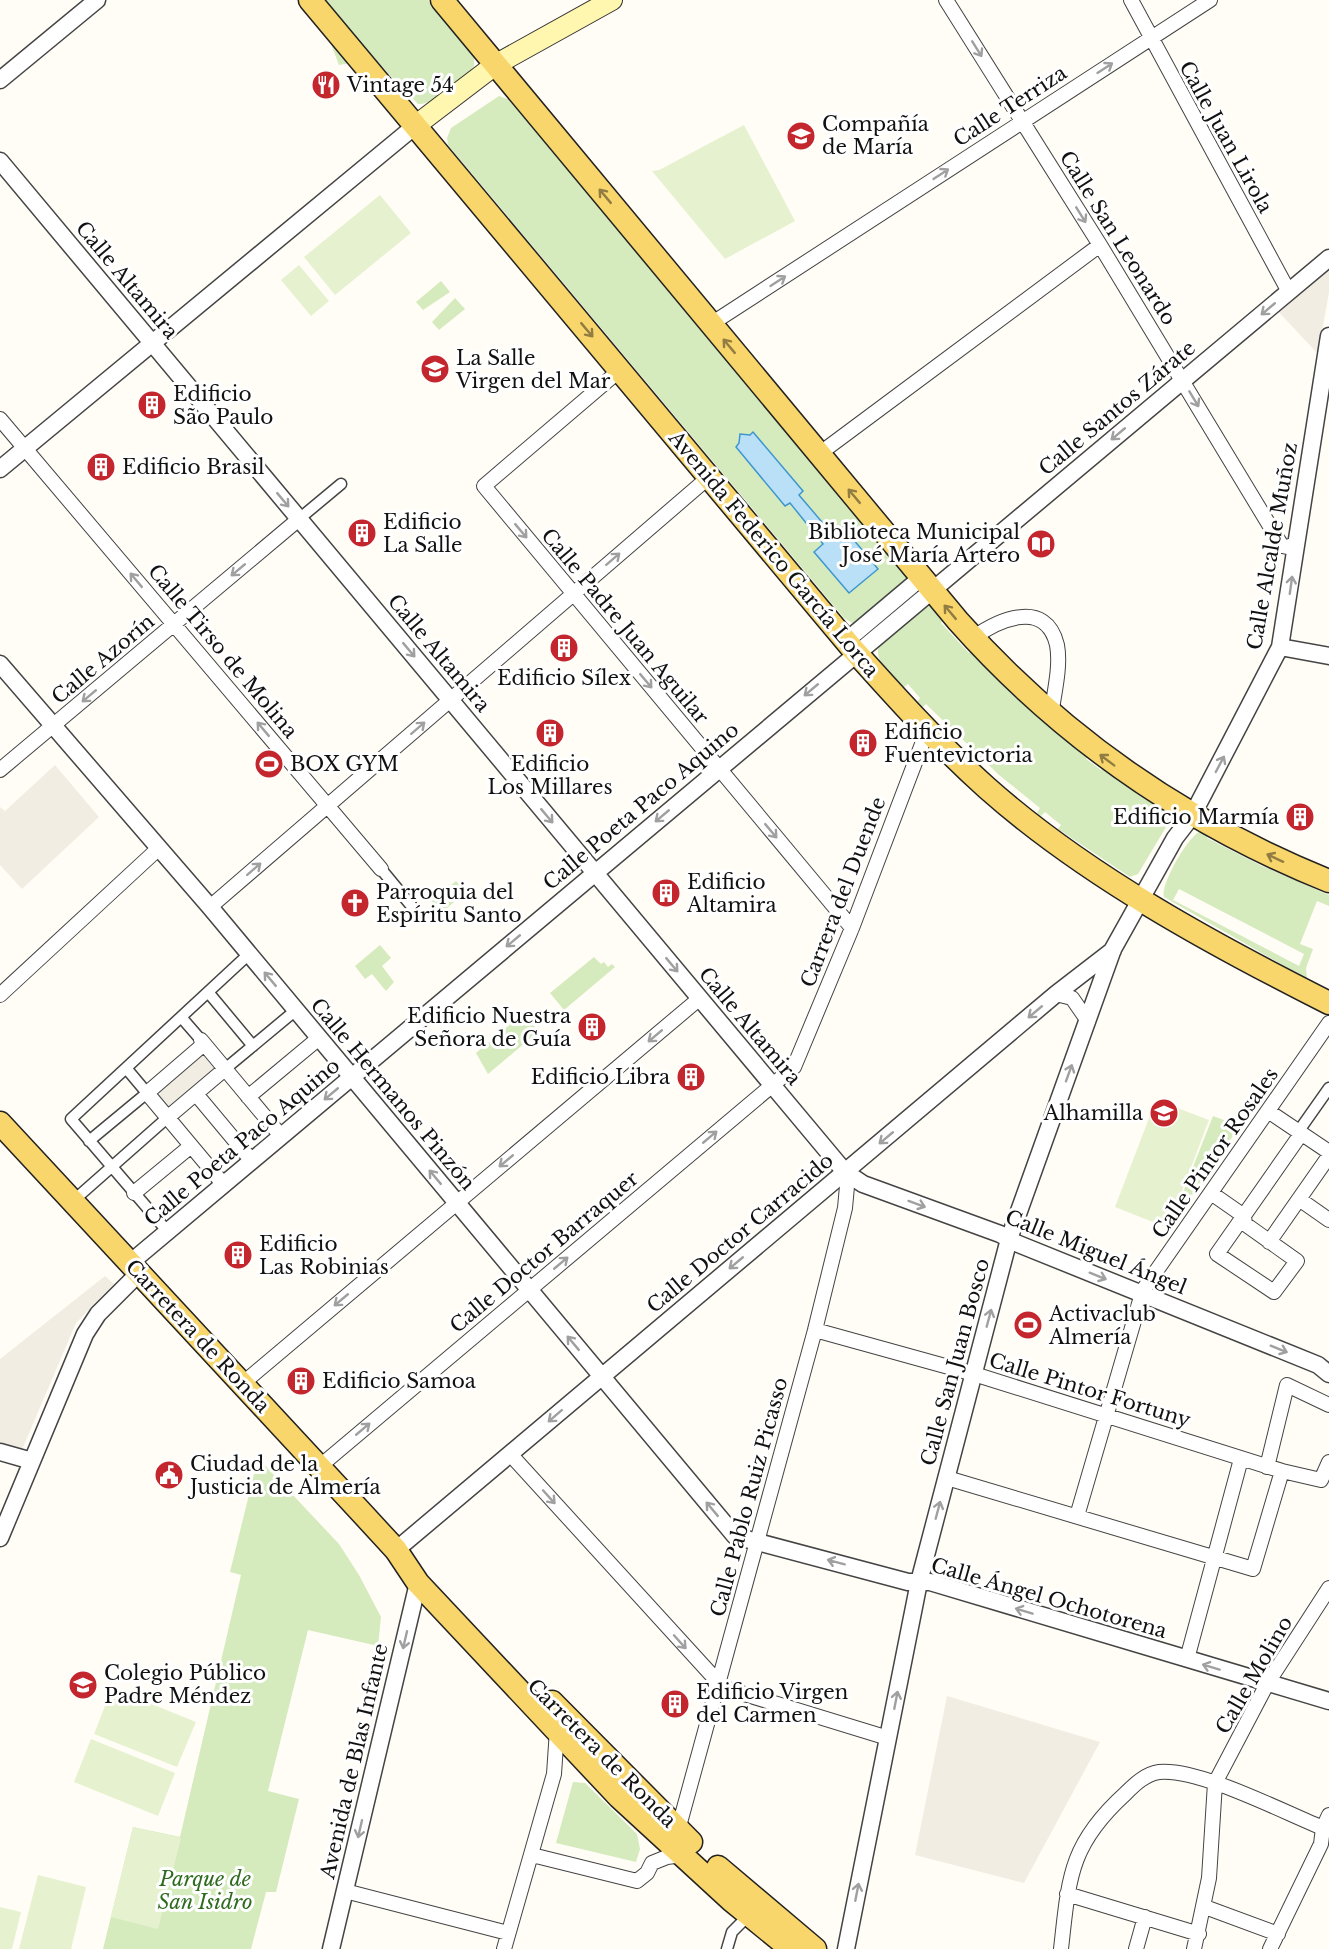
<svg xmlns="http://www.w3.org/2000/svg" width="1329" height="1949" viewBox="0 0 1329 1949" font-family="'Libre Baskerville',serif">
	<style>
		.green { fill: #d5ebbd; fill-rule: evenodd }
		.pitch { fill: #e6f2cf }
		.plaza { fill: #f1ede2 }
		.water { fill: #b9e0f7; stroke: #3f96cf; stroke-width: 1.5 }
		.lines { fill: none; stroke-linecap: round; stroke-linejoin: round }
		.pedestrian-casing { stroke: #444; stroke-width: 13 }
		.minor-casing { stroke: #444; stroke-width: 16 }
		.tertiary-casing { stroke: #444; stroke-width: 19 }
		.secondary-casing { stroke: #333; stroke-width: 22 }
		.primary-casing { stroke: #222; stroke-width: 25 }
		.pedestrian { stroke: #fff; stroke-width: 10 }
		.minor { stroke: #fff; stroke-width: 14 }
		.tertiary { stroke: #fff; stroke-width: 16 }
		.secondary { stroke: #fff6b0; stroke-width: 20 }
		.primary { stroke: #f9d66b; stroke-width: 22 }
		.oneway { stroke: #a0a0a0 }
		.oneway2 { stroke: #917d42 }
		.labels { text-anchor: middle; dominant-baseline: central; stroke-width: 6; stroke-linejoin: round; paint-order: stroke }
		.poi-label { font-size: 20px; fill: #111; stroke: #fff; text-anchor: start }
		.street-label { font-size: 20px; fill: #111; stroke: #fff }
		.park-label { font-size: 20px; font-style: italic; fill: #2f6b1f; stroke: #fff }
	</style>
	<rect width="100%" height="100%" fill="#fffdf5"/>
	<path class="green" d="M314,0H428L474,56V66C465,78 433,106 418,104L374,59L339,65Z
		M499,96L513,101L906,573L907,579L854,624L844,618L448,145L447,138L451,128ZM753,432L802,491L799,494L834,536L843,528L814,552L824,544L789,503L785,506L736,447Z
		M441,281L450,292L423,310L416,302Z
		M455,298L465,309L439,330L432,322Z
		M930,606L945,618L941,623L969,653L973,650L1089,754L1086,759L1101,770L1105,766L1170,813L1169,822L1138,874L1130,877L1058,829L1061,825L1045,812L1041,816L1037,813L1040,808L999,775L926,704L922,708L917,702L920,698L908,684L903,688C893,676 871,660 880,644L923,608Z
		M1202,831L1209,834L1207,838L1262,866L1329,895V906L1317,901L1300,944L1313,949L1306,968L1307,979L1164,897C1160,885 1190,832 1202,831ZM1179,889L1304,954L1299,966L1173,900Z
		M456,881L466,892L440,914L431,902Z
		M380,945L391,958L382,966L394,982L386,991L372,974L365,979L355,966Z
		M594,957L601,964L604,962L608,967L612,964L615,967L564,1010L550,993Z
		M520,1016L526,1022L529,1020L539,1031L488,1074L476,1053Z
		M1213,1116L1240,1126L1169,1228Z
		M258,1458L339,1544L359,1575L381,1617L378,1646L308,1630L268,1791L299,1799L276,1892H266L251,1949H103L133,1827L180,1837L241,1575L230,1572Z
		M573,1782L585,1783L637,1834L640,1849L636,1862L556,1843Z"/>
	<path class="pitch" d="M744,125L795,221L725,259L652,171L659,170Z
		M380,195L411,233L335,295L304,257Z
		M299,265L329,301L311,316L281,280Z
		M1156,1100L1209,1120L1168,1228L1115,1207Z
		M112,1688L196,1722L177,1767L94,1734Z
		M91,1739L175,1773L158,1816L74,1782Z
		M133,1827L181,1838L158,1929L111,1917Z
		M38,1875L86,1887L71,1949H19Z
		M0,1907L21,1912L12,1949H0Z"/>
	<path class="plaza" d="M1329,267V292L1318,354L1275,308Z
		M55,765L99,817L22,889L0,865V807L5,811Z
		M203,1053L216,1069L168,1109L155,1093Z
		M105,1276L114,1284L76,1323L21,1452L0,1446V1359Z
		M947,1696L1100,1742L1024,1883L915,1855Z"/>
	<path class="water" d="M753,432L803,491L799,495L833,535L843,527L878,569L849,593L814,552L823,544L790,503L785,506L736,447L739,443L740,434L750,435Z"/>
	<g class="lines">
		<g class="pedestrian-casing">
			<path id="pedestrian" d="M299,519L341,484
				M381,869L414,909
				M208,992L253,1046
				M181,1017L201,1040
				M225,1069L296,1010
				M1298,1132L1329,1088
				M89,1141L147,1093L126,1068
				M73,1201L167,1118
				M168,1232L71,1119L249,954
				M727,1949L732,1932L749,1915"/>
		</g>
		<g class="minor-casing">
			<path id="minor" d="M946,0L1100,245L1282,546L1287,547L1296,544
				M1131,0L1289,292
				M711,324L1210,0
				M620,370L484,486L852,928
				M0,419L381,869
				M819,454L1100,245
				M973,638C998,620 1046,598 1057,645C1061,666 1054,694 1051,715
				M0,770L299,519
				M210,907L709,477
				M1056,994L1072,998L1088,1021
				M0,995L159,848
				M201,1040L281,1136
				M204,1044L147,1093L224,1185
				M196,1094L252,1161
				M248,1097L319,1038
				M1268,1111L1329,1152
				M167,1118L225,1069
				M134,1193L191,1146
				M1211,1193L1244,1216L1245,1224L1297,1261L1274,1292L1217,1254L1301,1134
				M1299,1199L1329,1220
				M1269,1242L1329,1156
				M815,1330L974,1374L1282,1471L1321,1480L1329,1462
				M242,1384L700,998
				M510,1454L718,1682L728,1689L888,1738
				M319,1467L794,1067L852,928L927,731
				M1267,1467L1287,1385L1329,1405
				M947,1478L1253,1569L1282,1471
				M1077,1516L1143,1290L1329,1023
				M1187,1659L1241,1459
				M678,1830L815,1330L845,1208L847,1186L845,1172
				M532,1855L637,1881L647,1873L652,1863L667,1857L683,1855
				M345,1891L508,1933
				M1067,1894L1199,1934
				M1205,1907L1278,1934
				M504,1949L554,1774L557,1730
				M1061,1949C1069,1878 1069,1845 1125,1794C1134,1785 1145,1774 1159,1772C1199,1768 1283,1812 1323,1828
				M1136,1949L1145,1917
				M1194,1949L1209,1878L1215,1783L1267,1684L1329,1588
				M1270,1949L1321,1844L1323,1828L1329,1815"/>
		</g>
		<g class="tertiary-casing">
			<path id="tertiary" d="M0,80L97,0
				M0,161L845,1172L863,1184L1000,1234L1016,1243L1318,1365L1329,1374
				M0,469L415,126
				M846,641L922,577
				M1280,647L1329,656
				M0,664L210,907L735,1536L908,1582H930L1329,1701
				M130,1263L1329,258
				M0,1452L32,1461
				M0,1538L85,1334L98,1314L139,1273
				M396,1550L1056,994L1113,950
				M331,1949L418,1583
				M846,1949L919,1582L1009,1239L1113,949L1175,838L1192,816L1280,647L1329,336"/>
		</g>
		<g class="secondary-casing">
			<path id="secondary" d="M415,126L495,65L612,0"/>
		</g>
		<g class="primary-casing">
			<path id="primary" d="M310,0L851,647C895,696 938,744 987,788C1085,875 1212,944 1329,1003
				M442,0L958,621C1061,737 1185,823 1329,881
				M0,1123L361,1512L396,1550L418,1583L619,1797L731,1900L791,1949
				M552,1702L691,1842
				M718,1867L815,1949"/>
		</g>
		<use href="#pedestrian" class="pedestrian"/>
		<use href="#minor" class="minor"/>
		<use href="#tertiary" class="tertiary"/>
		<use href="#secondary" class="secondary"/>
		<use href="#primary" class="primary"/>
	</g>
	<defs><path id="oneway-shaft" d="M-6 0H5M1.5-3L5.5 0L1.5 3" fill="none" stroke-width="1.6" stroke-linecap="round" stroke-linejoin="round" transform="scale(1.5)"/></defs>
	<g class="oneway">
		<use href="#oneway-shaft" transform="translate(977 49) rotate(58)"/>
		<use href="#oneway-shaft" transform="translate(1105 68) rotate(-33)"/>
		<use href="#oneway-shaft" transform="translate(941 174) rotate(-33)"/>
		<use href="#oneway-shaft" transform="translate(1081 215) rotate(58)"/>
		<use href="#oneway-shaft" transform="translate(778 281) rotate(-33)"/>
		<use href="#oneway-shaft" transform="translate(1268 309) rotate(140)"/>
		<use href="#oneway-shaft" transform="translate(1194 399) rotate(59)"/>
		<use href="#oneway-shaft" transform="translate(1118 434) rotate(140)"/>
		<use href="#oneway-shaft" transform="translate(283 500) rotate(50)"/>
		<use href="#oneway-shaft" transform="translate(521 531) rotate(50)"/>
		<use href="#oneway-shaft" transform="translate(613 559) rotate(-41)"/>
		<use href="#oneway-shaft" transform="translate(238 570) rotate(140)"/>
		<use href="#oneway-shaft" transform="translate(136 580) rotate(-130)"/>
		<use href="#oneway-shaft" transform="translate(1291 585) rotate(-82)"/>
		<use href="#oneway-shaft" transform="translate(409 650) rotate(50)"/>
		<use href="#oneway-shaft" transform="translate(646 681) rotate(50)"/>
		<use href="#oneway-shaft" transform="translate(811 690) rotate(140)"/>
		<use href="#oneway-shaft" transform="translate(89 696) rotate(140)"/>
		<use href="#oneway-shaft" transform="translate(418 728) rotate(-41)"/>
		<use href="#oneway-shaft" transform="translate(263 729) rotate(-130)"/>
		<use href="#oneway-shaft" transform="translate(1220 764) rotate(-62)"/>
		<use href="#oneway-shaft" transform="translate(547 816) rotate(50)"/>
		<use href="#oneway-shaft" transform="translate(662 816) rotate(140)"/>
		<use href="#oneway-shaft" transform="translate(771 831) rotate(50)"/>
		<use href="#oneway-shaft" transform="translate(254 869) rotate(-41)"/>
		<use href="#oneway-shaft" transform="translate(513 941) rotate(140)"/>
		<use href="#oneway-shaft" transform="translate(672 965) rotate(50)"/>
		<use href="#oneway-shaft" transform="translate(270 979) rotate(-130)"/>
		<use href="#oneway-shaft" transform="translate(1035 1012) rotate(140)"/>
		<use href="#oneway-shaft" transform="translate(655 1036) rotate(140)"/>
		<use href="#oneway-shaft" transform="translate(1069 1073) rotate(-70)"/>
		<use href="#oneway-shaft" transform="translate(331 1094) rotate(140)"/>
		<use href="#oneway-shaft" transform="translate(710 1137) rotate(-40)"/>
		<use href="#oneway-shaft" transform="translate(886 1138) rotate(140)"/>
		<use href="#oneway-shaft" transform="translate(506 1161) rotate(140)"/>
		<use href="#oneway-shaft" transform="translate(435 1177) rotate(-130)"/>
		<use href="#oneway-shaft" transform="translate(917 1204) rotate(20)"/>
		<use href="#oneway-shaft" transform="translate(561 1263) rotate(-40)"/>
		<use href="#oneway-shaft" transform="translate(736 1263) rotate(140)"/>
		<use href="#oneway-shaft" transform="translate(1098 1276) rotate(22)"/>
		<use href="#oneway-shaft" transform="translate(341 1300) rotate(140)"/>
		<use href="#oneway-shaft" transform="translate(989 1318) rotate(-75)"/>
		<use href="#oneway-shaft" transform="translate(573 1343) rotate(-130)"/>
		<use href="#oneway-shaft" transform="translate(1279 1349) rotate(22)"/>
		<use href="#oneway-shaft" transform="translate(555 1416) rotate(139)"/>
		<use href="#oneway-shaft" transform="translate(363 1429) rotate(-40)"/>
		<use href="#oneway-shaft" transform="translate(549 1497) rotate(48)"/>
		<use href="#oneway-shaft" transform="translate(712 1509) rotate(-130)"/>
		<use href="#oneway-shaft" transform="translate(938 1510) rotate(-75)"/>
		<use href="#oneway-shaft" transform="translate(836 1562) rotate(-165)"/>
		<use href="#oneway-shaft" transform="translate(1024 1611) rotate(-163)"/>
		<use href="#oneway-shaft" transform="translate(405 1640) rotate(103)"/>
		<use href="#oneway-shaft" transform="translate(680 1642) rotate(48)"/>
		<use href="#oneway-shaft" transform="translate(1211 1667) rotate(-163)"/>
		<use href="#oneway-shaft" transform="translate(896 1700) rotate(-79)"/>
		<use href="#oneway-shaft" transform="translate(360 1829) rotate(103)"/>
		<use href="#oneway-shaft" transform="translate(857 1892) rotate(-79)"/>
	</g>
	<g class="oneway2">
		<use href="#oneway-shaft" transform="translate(605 196) rotate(-130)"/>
		<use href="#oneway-shaft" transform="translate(587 330) rotate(50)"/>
		<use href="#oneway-shaft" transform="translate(729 346) rotate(-130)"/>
		<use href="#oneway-shaft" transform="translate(854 496) rotate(-130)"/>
		<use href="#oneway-shaft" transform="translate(950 612) rotate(-130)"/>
		<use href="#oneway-shaft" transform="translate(1107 760) rotate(-143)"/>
		<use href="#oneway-shaft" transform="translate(1275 858) rotate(-155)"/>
	</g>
	<defs>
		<g id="restaurant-disc" transform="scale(1.5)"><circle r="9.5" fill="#c4262e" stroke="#fff"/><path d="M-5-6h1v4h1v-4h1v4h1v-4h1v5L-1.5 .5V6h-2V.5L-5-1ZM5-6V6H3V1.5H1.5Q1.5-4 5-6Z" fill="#fff"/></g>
		<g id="school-disc" transform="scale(1.5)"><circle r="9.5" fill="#c4262e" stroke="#fff"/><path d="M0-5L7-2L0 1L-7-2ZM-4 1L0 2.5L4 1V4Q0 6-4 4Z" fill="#fff"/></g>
		<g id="building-disc" transform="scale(1.5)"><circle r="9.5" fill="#c4262e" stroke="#fff"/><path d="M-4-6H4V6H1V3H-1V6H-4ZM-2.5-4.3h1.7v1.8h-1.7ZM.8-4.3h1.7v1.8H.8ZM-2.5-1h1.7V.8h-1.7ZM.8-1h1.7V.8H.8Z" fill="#fff"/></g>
		<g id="library-disc" transform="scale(1.5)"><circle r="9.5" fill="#c4262e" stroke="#fff"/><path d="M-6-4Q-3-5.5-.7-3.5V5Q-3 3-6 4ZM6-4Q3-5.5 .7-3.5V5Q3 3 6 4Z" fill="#fff"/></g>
		<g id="stadium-disc" transform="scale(1.5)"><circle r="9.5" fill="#c4262e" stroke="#fff"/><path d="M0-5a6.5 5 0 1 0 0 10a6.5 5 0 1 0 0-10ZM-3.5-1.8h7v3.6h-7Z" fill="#fff"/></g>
		<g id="church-disc" transform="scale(1.5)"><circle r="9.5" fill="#c4262e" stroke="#fff"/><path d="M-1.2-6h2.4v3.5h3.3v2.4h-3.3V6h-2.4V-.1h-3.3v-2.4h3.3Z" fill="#fff"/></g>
		<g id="civic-disc" transform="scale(1.5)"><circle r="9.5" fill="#c4262e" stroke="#fff"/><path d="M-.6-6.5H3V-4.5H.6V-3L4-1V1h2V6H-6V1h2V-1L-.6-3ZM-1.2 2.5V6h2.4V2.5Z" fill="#fff"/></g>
	</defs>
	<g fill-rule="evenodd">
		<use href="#restaurant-disc" x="326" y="85"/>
		<use href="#school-disc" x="801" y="136"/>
		<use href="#school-disc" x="435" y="369"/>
		<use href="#building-disc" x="152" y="405"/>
		<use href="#building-disc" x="101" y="467"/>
		<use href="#building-disc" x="362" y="533"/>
		<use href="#library-disc" x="1041" y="544"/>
		<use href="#building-disc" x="564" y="648"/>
		<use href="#building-disc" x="550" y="733"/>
		<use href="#building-disc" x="863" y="743"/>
		<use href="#stadium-disc" x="269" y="764"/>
		<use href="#building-disc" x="1300" y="817"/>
		<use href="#building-disc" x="666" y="893"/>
		<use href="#church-disc" x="355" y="903"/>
		<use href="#building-disc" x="592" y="1027"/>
		<use href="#building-disc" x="691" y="1077"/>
		<use href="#school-disc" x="1164" y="1113"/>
		<use href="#building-disc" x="238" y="1255"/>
		<use href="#stadium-disc" x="1028" y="1325"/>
		<use href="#building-disc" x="301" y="1381"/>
		<use href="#civic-disc" x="169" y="1475"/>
		<use href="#school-disc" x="83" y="1685"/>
		<use href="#building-disc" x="675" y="1704"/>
	</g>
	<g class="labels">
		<g class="poi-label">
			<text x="347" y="85">Vintage 54</text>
			<text x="822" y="124">Compañía<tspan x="822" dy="23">de María</tspan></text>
			<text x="456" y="358">La Salle<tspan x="456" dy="23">Virgen del Mar</tspan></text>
			<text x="173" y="394">Edificio<tspan x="173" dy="23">São Paulo</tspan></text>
			<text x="122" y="467">Edificio Brasil</text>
			<text x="383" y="522">Edificio<tspan x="383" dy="23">La Salle</tspan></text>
			<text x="1020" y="532" text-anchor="end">Biblioteca Municipal<tspan x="1020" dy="23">José María Artero</tspan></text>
			<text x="564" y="678" text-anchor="middle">Edificio Sílex</text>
			<text x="884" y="732">Edificio<tspan x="884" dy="23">Fuentevictoria</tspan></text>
			<text x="290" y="764">BOX GYM</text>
			<text x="550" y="764" text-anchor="middle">Edificio<tspan x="550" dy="23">Los Millares</tspan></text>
			<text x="1279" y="817" text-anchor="end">Edificio Marmía</text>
			<text x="687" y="882">Edificio<tspan x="687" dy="23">Altamira</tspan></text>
			<text x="376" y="892">Parroquia del<tspan x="376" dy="23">Espíritu Santo</tspan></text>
			<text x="571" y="1016" text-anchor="end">Edificio Nuestra<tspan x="571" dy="23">Señora de Guía</tspan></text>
			<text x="670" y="1077" text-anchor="end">Edificio Libra</text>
			<text x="1143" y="1113" text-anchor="end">Alhamilla</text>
			<text x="259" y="1244">Edificio<tspan x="259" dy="23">Las Robinias</tspan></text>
			<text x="1049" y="1314">Activaclub<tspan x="1049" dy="23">Almería</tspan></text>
			<text x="322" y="1381">Edificio Samoa</text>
			<text x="190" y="1464">Ciudad de la<tspan x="190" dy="23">Justicia de Almería</tspan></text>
			<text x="104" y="1673">Colegio Público<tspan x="104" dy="23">Padre Méndez</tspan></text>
			<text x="696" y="1692">Edificio Virgen<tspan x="696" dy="23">del Carmen</tspan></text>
		</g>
		<g class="street-label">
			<text transform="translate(1010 106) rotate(-33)">Calle Terriza</text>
			<text transform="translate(1226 137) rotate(61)">Calle Juan Lirola</text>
			<text transform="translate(1118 238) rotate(58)">Calle San Leonardo</text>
			<text transform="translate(127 280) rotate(50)">Calle Altamira</text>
			<text transform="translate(1117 408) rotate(-40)">Calle Santos Zárate</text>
			<text transform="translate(1272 546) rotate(-80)">Calle Alcalde Muñoz</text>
			<text transform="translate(774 554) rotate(50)">Avenida Federico García Lorca</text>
			<text transform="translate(625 626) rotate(50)">Calle Padre Juan Aguilar</text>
			<text transform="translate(223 651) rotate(50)">Calle Tirso de Molina</text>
			<text transform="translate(439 653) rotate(50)">Calle Altamira</text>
			<text transform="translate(103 659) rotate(-40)">Calle Azorín</text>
			<text transform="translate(641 806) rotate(-40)">Calle Poeta Paco Aquino</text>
			<text transform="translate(843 892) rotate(-69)">Carrera del Duende</text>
			<text transform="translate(750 1026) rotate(50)">Calle Altamira</text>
			<text transform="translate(393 1094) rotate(50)">Calle Hermanos Pinzón</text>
			<text transform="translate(242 1142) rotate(-40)">Calle Poeta Paco Aquino</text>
			<text transform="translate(1215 1153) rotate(-55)">Calle Pintor Rosales</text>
			<text transform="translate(740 1233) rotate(-40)">Calle Doctor Carracido</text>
			<text transform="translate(544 1252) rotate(-40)">Calle Doctor Barraquer</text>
			<text transform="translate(1096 1252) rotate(22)">Calle Miguel Ángel</text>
			<text transform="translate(198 1336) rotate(47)">Carretera de Ronda</text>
			<text transform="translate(955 1362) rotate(-75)">Calle San Juan Bosco</text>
			<text transform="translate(1090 1390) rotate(17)">Calle Pintor Fortuny</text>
			<text transform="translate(749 1497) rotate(-75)">Calle Pablo Ruiz Picasso</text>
			<text transform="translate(1049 1598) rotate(16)">Calle Ángel Ochotorena</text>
			<text transform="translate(1254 1675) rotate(-60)">Calle Molino</text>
			<text transform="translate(602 1753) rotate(45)">Carretera de Ronda</text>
			<text transform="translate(354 1761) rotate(-77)">Avenida de Blas Infante</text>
		</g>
		<g class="park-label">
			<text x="205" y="1879">Parque de<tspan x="205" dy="23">San Isidro</tspan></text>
		</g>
	</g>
</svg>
